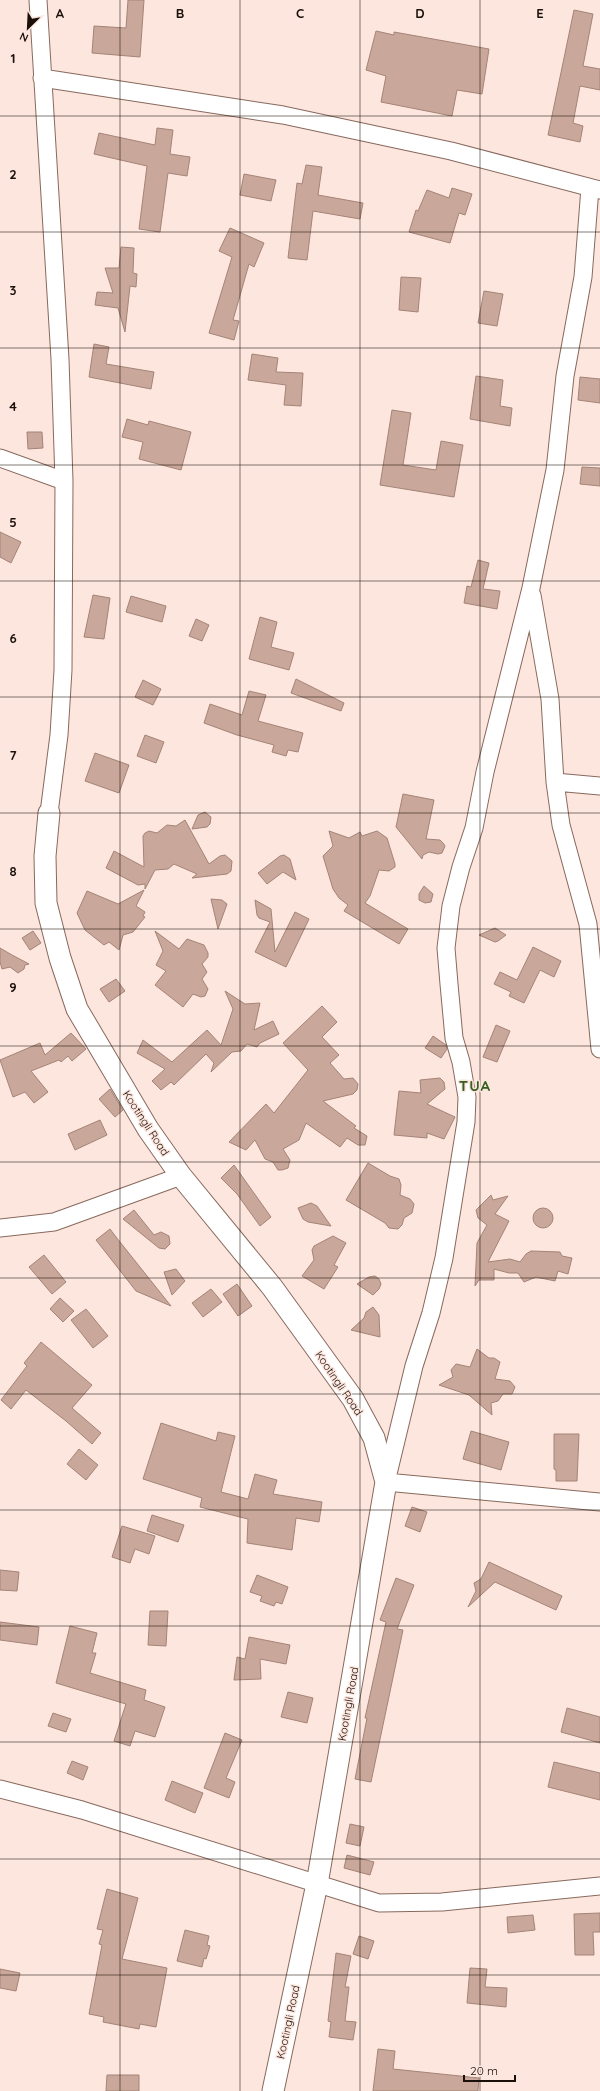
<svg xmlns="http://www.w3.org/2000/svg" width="600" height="2091" viewBox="0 0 600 2091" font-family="Quicksand,sans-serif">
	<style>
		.building { fill: #c9a79a; stroke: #a58477 }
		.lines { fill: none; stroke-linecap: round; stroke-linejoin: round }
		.minor-casing { stroke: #88695d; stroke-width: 19 }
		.tertiary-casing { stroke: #88695d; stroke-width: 23 }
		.minor { stroke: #fff; stroke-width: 17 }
		.tertiary { stroke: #fff; stroke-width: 21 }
		.grid { fill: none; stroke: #1b0f0a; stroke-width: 1; stroke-opacity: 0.55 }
		.labels { text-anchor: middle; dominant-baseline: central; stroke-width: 3; stroke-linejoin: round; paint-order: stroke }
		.street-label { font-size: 11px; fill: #1b0f0a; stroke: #fce6de }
		.district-label { font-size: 15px; font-weight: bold; letter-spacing: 1px; fill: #355e23; stroke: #fce6de }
		.grid-label { font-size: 13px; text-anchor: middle; font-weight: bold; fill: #1b0f0a; stroke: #fce6de; stroke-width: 3; stroke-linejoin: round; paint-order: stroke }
	</style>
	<rect width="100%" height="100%" fill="#fce6de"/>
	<path class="building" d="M128,0H144L140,57L92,53L94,26L126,28Z
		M574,10L593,14L583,66L600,69V90L580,86L573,123L583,126L580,142L548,135Z
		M376,31L394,35V32L489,49L482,94L457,90L452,116L381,102L386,76L366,70Z
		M157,128L173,130L170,154L190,157L187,176L168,173L160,232L139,229L147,166L94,154L99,133L155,145Z
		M306,165L322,167L318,195L363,203L360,219L313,211L307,260L288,258L297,183L302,184Z
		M244,174L276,180L271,201L240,195Z
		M452,188L472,194L465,215L459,213L450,243L409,232L416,210L418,211L427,190L449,198Z
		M230,228L264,243L254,267L249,264L233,320L239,321L234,340L209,333L232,257L219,251Z
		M121,247L134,248L133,273L137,274L136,287L130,286L125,332L118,308L95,305L97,292L113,293L105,268H119Z
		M401,277L421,278L418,312L399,310Z
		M484,291L503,294L497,326L478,323Z
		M94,344L109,347L106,364L154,372L151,389L89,377Z
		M252,354L278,358L276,372L303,373L301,406L284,405L286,385L248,380Z
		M476,376L503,380L500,406L512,408L510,426L470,419Z
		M580,377L600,379V403L578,400Z
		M392,410L411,413L403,465L436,470L441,441L463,445L454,497L380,485Z
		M127,419L148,425L149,421L191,432L181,470L139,459L143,442L122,437Z
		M27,432H42L43,448L28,449Z
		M582,467L600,468V486L580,484Z
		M0,532L21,542L11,563L0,557Z
		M478,560L489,563L483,589L500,591L497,609L464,603L467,586L471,587Z
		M93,595L110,598L104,639L84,637Z
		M131,596L166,606L162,622L126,612Z
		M260,617L277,622L271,647L294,653L289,670L249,659Z
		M196,619L209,625L202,641L189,636Z
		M296,679L344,703L341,711L291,693Z
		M143,680L161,689L153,705L135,697Z
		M249,691L266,695L258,721L303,733L298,752L288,750L286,756L272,752L274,745L237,735L204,723L210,704L242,715Z
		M145,735L164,742L156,763L137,756Z
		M95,753L129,765L119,793L85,781Z
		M403,794L434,800L426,839L440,840L443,843L445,846L442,853L438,854L429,852L423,855L422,859L396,827Z
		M205,812L211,817L210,824L207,827L192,829L198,815Z
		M185,820L209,864L220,856L225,855L232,861L231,871L227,874L192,878L197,874L174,864L168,869L155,870L145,889V884L138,885L106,868L114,851L144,867L143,836L145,833L149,831L157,833L167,825L176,826Z
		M329,831L349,838L360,832L362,836L377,831L387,838L395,864V867L389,871L379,870L370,896L365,903L408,929L399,944L344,911L348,905L339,898L333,889L323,856L333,846Z
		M284,855L290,859L296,880L283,872L267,884L258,873L280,856Z
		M424,886L433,894L431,902L425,903L419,900V894Z
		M144,890L136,906L145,912L143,916L145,917L133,932L123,935L119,950L109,942L104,945L85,930L77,913L87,891L118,904Z
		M211,899L222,900L227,904L218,929Z
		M255,900L271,909L275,952L295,912L309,919L286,967L255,952L270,922L259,918L257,915Z
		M495,928L506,935L498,941L495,942L479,935Z
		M33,931L41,943L30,950L22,938Z
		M155,931L179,949L187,939L204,945L208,953V957L202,964L207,972L202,979L208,989L205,996L201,997L193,994L183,1007L155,985L166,971L156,965L163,951Z
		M533,947L561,961L554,977L540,970L524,1003L509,996L511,992L494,984L500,972L517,980Z
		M0,948L12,955L29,964L25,965L24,969L18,973L10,967L2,969L0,962Z
		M116,979L125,991L109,1002L100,989Z
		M225,991L245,1004L260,1003L254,1030L273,1021L279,1034L260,1043L257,1047L247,1044L241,1051L232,1052L211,1072L214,1063L206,1054L174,1085L171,1082L161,1090L152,1081L165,1069L137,1053L143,1040L172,1062L207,1030L221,1045L233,1009Z
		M322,1006L337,1022L322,1037L339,1055L330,1063L344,1079L353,1078L358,1084L357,1090L353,1094L323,1101L356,1126L354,1128L367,1136L365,1145H358L347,1138L340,1147L306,1123L299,1140L283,1149L290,1160L288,1168L282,1170H278L273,1162L265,1159L255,1140L246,1150L229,1142L266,1104L274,1113L308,1070L283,1043Z
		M496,1025L510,1031L497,1062L483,1057Z
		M71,1033L86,1049L72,1061L68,1056L61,1062L59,1060L31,1071L48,1092L34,1103L25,1092L13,1097L0,1060L40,1043L45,1055Z
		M433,1036L446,1045L447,1049L441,1058L425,1048Z
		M440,1078L444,1082L445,1089L427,1104L455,1117L444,1139L427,1133V1138L394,1135L399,1091L421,1093L420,1080Z
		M110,1089L123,1110L115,1117L99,1099Z
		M100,1120L107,1135L75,1150L68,1134Z
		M368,1163L390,1176L399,1179L401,1185L400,1195L410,1199L414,1204L412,1213L404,1218L402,1225L398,1229L389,1228L385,1223L346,1200Z
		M234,1165L271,1217L260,1226L237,1194L221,1178Z
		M491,1195L493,1200L508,1196L495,1214L509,1221L488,1262L510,1259L520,1262L526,1254L531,1251L560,1252L562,1256L572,1258L568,1274L558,1271L555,1281L536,1277L524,1282L518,1273H509L494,1269V1280H479L475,1286L477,1243L487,1225L478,1218L476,1210Z
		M311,1203L317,1206L331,1226L308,1222L303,1219L298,1208Z
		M533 1218a10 10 0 1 1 20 0a10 10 0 1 1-20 0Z
		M134,1210L154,1235L161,1232L169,1236L170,1244L165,1249L159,1248L123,1219Z
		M110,1229L116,1237L171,1306L136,1291L96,1240Z
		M333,1236L346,1243L334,1265L338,1267L324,1289L302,1276L314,1260L312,1250L314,1246Z
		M44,1255L66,1282L52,1294L29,1267Z
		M176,1269L185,1281L172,1295L164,1272Z
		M375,1276L379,1279L381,1284L379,1289L373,1295L357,1284L369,1277Z
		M237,1284L252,1306L238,1316L223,1294Z
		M211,1289L222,1302L203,1317L192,1303Z
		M60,1298L74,1311L63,1322L50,1309Z
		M373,1307L379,1315L380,1337L351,1330L364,1318L366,1312Z
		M86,1309L108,1336L93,1348L71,1320Z
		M41,1342L92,1385L72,1408L101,1433L92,1444L66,1421L26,1390L11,1409L1,1400L27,1366L24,1363Z
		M477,1349L489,1358H494L500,1362L495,1379L510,1381L515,1387L512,1394H503L498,1401L491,1403L492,1415L469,1395L439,1385L453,1377L451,1370L456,1364L470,1367Z
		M161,1423L216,1441L218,1432L235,1436L221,1492L248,1499L255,1474L277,1480L273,1494L322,1502L319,1522L296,1518L292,1550L247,1543L248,1519L200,1507L202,1498L143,1479Z
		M471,1431L509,1442L501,1470L463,1459Z
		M554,1434H579L577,1481H556V1470L554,1469Z
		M79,1449L98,1465L86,1480L67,1464Z
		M412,1507L427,1512L420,1532L405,1526Z
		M152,1515L184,1525L178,1542L147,1531Z
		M122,1526L155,1536L149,1554L135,1549L130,1563L112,1557Z
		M489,1562L562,1596L556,1610L495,1582L468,1607L476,1591L474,1583L481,1579Z
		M0,1570L19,1572L17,1591L0,1590Z
		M257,1575L288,1587L282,1604L276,1602L274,1606L260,1601L262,1596L250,1592Z
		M396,1578L414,1585L397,1629L403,1630L371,1782L355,1779L367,1718H365L386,1622L380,1620Z
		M150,1611H168L166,1646L148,1645Z
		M0,1622L39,1627L37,1645L0,1640Z
		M70,1626L97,1633L92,1653H96L90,1673L146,1690L144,1700L165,1707L155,1737L135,1731L130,1746L114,1741L126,1704L56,1683Z
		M249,1637L290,1645L286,1664L260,1659L261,1679L234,1680L237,1657L245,1659Z
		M288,1692L313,1698L307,1723L281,1717Z
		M567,1708L600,1717V1743L561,1732Z
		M53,1713L71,1719L66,1732L48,1726Z
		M225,1733L242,1740L226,1778L235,1782L229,1798L204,1788Z
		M72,1761L88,1767L83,1780L67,1773Z
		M554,1762L600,1773V1800L548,1787Z
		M172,1781L203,1793L195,1813L165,1800Z
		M350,1824L364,1827L360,1846L346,1843Z
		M347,1855L374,1862L370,1875L344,1868Z
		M107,1889L138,1898L122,1959L167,1968L156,2027L140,2024L139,2029L103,2022L104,2017L89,2014L102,1945L99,1944L103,1930L97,1929Z
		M600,1913V1932H593L594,1955H575L574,1914Z
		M533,1915L535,1930L508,1933L507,1917Z
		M185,1930L209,1936L207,1945L210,1946L206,1959L204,1958L202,1967L177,1961Z
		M359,1936L374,1941L368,1959L353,1954Z
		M336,1953L351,1956L345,1987H349L345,2021L356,2022L353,2040L329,2037L331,2022L328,2021Z
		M470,1968L487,1969L485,1987L507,1988L506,2007L467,2003Z
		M0,1969L20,1973L16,1991L0,1988Z
		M378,2049L395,2051L393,2069L479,2078L478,2091H373Z
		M107,2075H139V2091H106Z"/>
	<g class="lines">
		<g class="minor-casing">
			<path id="minor" d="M38,0L60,359L64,481L63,670L59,735L49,813
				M42,78L283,115L451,151L600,190
				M590,188L583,277L565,376L555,470L531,588L485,772L474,828L461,867L451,906L446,948L449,984L454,1038L461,1062L467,1097L466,1122L444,1258L431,1313L414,1366L386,1482L600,1502
				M0,458L64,481
				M532,595L550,699L555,782L561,825L588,924L600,1049
				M555,782L600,786
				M0,1228L54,1222L181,1176
				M0,1789L82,1810L379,1903L442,1902L600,1886"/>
		</g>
		<g class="tertiary-casing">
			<path id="tertiary" d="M49,813L45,856L46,903L60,958L77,1009L148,1129L181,1176L272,1287L353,1399L374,1438L386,1482L317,1884L273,2091"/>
		</g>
		<use href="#minor" class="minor"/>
		<use href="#tertiary" class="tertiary"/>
	</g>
	<path class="grid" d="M120,0V2091M240,0V2091M360,0V2091M480,0V2091M0,116H600M0,232H600M0,348H600M0,465H600M0,581H600M0,697H600M0,813H600M0,929H600M0,1046H600M0,1162H600M0,1278H600M0,1394H600M0,1510H600M0,1626H600M0,1742H600M0,1859H600M0,1975H600"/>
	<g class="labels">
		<g class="street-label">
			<text transform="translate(146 1123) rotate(57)">Kootingli Road</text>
			<text transform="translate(339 1383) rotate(56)">Kootingli Road</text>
			<text transform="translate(348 1704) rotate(-80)">Kootingli Road</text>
			<text transform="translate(288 2022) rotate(-78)">Kootingli Road</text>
		</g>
		<g class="district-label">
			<text x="475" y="1085">TUA</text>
		</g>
	</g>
	<g class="grid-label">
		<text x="60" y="18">A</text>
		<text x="180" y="18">B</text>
		<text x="300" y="18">C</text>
		<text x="420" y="18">D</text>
		<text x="540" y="18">E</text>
		<text x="13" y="63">1</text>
		<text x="13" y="179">2</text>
		<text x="13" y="295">3</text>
		<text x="13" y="411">4</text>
		<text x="13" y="527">5</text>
		<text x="13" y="643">6</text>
		<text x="13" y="760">7</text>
		<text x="13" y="876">8</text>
		<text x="13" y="992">9</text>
	</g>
	<g transform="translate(28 28) rotate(204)" stroke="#fce6de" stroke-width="3" paint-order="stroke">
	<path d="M0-3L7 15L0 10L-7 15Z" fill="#1b0f0a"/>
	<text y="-6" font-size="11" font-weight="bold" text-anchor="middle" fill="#1b0f0a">N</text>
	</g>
	<path d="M464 2075v6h51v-6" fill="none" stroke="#1b0f0a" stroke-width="2"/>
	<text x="470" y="2075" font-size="12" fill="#1b0f0a" stroke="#fce6de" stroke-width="3" paint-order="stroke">20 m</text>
</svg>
